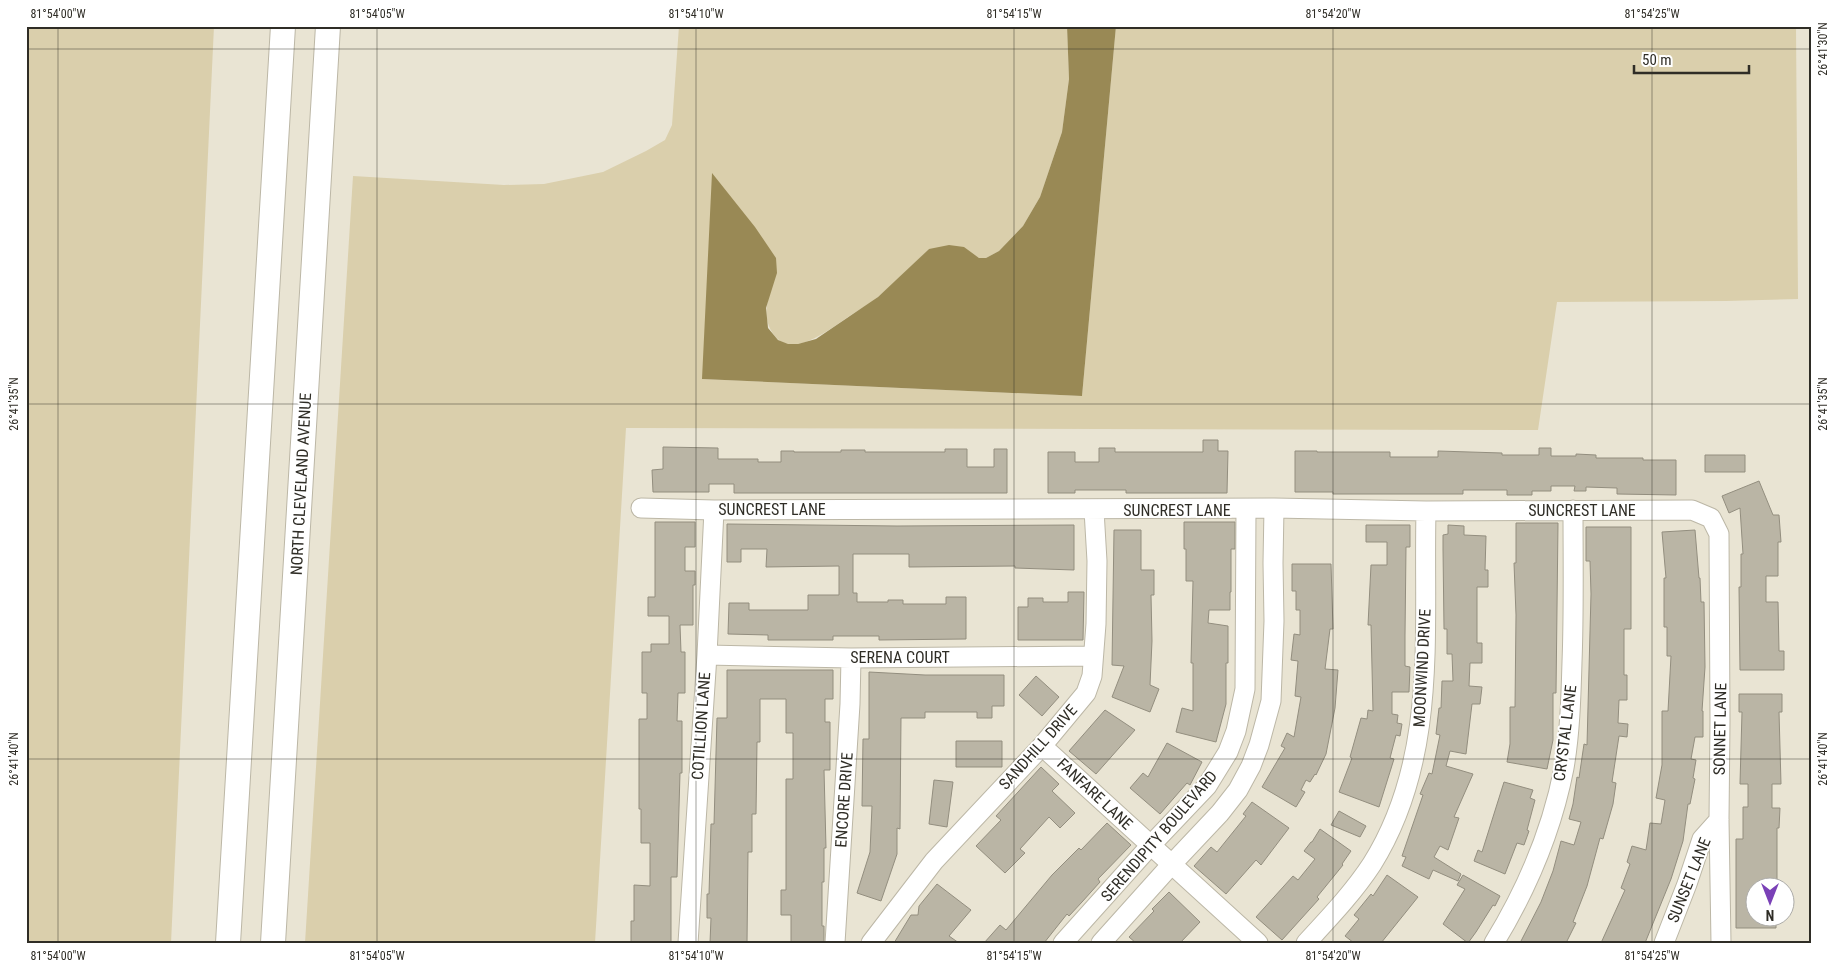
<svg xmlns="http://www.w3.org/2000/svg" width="1837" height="969" viewBox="0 0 1837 969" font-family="'Roboto Condensed',sans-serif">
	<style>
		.green { fill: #dacfac }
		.water { fill: #998955 }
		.building { fill: #bab5a5; stroke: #938e7f }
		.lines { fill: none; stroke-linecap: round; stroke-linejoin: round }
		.minor-casing { stroke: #bcb7a6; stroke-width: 21 }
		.major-casing { stroke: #bcb7a6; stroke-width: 26 }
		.minor { stroke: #fff; stroke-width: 19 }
		.major { stroke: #fff; stroke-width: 24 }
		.ticks { fill: none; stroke: #2f2d26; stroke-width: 1; stroke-opacity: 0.45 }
		.labels { text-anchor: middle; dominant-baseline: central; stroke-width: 4; stroke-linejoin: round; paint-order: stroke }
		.street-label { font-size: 16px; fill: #2f2d26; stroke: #fff }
		.neatline { fill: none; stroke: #2f2d26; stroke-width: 2 }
		.ticks-label { font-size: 12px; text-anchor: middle; fill: #2f2d26 }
	</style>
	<rect width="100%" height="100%" fill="#e9e4d3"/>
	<path class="green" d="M26,26H214L171,943H26Z
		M679,26H1067L1069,79L1062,132L1040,197L1023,226L999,251L986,258H979L974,255L929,249C913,264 897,281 879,296C870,304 858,310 848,317C830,329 792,360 774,335C765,323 765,310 769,296L702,379L1082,396L1116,26H1796L1798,299L1726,301L1557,302L1538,430L626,428L595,943H305L353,176L504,185L544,184L603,172L646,151L665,140L672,125Z"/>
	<path class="water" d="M1067,26H1116L1082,396L702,379L712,173L755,227L776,258L777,273L766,308L768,328L778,340L788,344H798L816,339L878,297L929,249L949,245L964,247L979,258H986L999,251L1023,226L1040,197L1062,132L1069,79Z"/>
	<path class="building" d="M1203,440H1218V451H1228L1227,493H1126V490H1075V493H1048V452H1075V462H1099V448H1115V452H1203Z
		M663,447L718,448V459H758V462H781V451H794V452H841V450H865V452H945V449H967V467H994V449H1007V493H734V484H709V492H653L652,470L663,469Z
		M1539,448H1551V456H1576V454L1596,455V458H1643V460H1676V495L1617,494V488L1586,487V491H1574L1575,486H1551V491H1532V495H1507V490H1463V494H1333V492H1295V451H1317V452H1390V457H1438V451L1502,453V455H1539Z
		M1705,455H1745V472H1705Z
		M1759,481L1773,515H1779L1781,542H1778V576H1766V602H1778L1779,651H1784V670H1740L1739,587H1741V554H1743L1740,508L1729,513L1722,496Z
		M655,522H695V547H685V571H695V585H693V625H680L681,652H685V693H678L677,721H682V773H680L677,877H671V943H631V921H634V885L650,886V843H641V809H639V719H647V693H642V652H651V644H669V616H648V597H655Z
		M1184,522H1235V549H1231V592H1230V610H1209L1208,623L1228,626V663H1226V704L1216,742L1176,732L1182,708L1193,711V663H1191L1193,581H1186V549H1184Z
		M1516,523H1558L1556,693H1553V740L1547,769L1507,762L1510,744V707H1515L1516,615L1514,563H1516Z
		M727,524L897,526L1074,525V570L1015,568V566L909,567V554H853V593H857V602H888V600H903V604H946V597H966V639L879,640V636H833V640H768V635L728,634L729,603H749V610H808V595H839V566L766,567L767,549H741V562H727Z
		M1366,525H1410V547H1406L1405,635V666L1410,667L1409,692H1392V714L1398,715L1397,723L1402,724L1400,736L1396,735L1390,758L1394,759L1379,807L1339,792L1352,758L1350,757L1361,718L1367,719L1368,710L1373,711L1371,625H1368L1371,565H1387V542H1366Z
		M1448,525L1464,526V535L1486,536L1485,570H1488V587H1477V643H1482V663H1470L1469,686L1482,687L1480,704H1472L1466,754L1450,751L1446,766L1473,774L1454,817L1459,818L1448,850L1440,846L1434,857L1461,874L1458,881L1433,870L1429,879L1402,866L1406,857L1402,856L1423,795L1420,794L1429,773L1432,774L1440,735L1436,734L1439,708H1441L1442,681H1453L1452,654H1447V629H1444L1443,549V535L1448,534Z
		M1586,527H1631V629H1624V675H1627V700H1619L1618,723L1628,724L1627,737L1619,736L1612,782L1616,783L1613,804L1603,839L1600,838L1587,886L1573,922L1576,923L1566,943H1520L1541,902L1553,871L1561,841L1574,845L1581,822L1569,819L1573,804L1577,777L1579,778L1584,744L1587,745L1591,594L1590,561H1586Z
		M1114,530H1141V570H1154V595H1151L1152,641L1150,685L1159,689L1150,712L1112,697L1124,666L1112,665Z
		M1695,530L1699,578H1700L1701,602H1704L1705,667L1702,711H1703V737H1695L1691,759L1696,760L1693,778L1695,779L1690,804H1688L1683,841L1671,879L1645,943H1601L1625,890L1621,888L1630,864L1627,862L1632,846L1646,850L1650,823L1661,824L1665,800L1656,798L1662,765V711H1668L1671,656H1667V627H1664V578H1666L1662,532Z
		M1292,564H1331L1333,629H1330L1325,669L1338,670L1335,708L1326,754L1316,775L1315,774L1310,782L1306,780L1301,790L1305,792L1296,807L1262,787L1285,748L1281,746L1287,733L1294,737L1301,697L1295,696L1298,661L1291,660L1294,634L1300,635V610H1296V591H1292Z
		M1068,592H1084L1083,640H1018V607H1028V598H1043V602H1068Z
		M727,670H833V699H825V722H830V770H824L826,848H824V882H822V926H824V943H791V915H781V890H786V779H793V733H786V699H760V742H757L756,814H752V852H748L747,943H710L711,918H707V894H709L711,824H714L717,718H727Z
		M869,672L925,675H1004V706H992V718H977V712H925V718H901L900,829L897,828V854L881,901L857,893L870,852L872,806H862L863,739H869Z
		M1036,676L1059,697L1042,716L1019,695Z
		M1739,694H1782V712H1779L1781,784H1772V808H1780L1779,828H1777V886H1754V916H1776V928H1736V839H1743V807H1748V784H1740L1742,712H1739Z
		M1105,710L1135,730L1096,774L1069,751Z
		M956,741H1002V767H956Z
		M1167,743L1202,762L1190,785L1187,783L1160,814L1130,788L1143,773L1148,777Z
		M1041,767L1059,784L1052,791L1075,813L1060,828L1049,817L1020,849L1025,853L1005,873L976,846L1001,820L996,816Z
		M934,780L953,782L947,827L929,824Z
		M1504,782L1533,790L1530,798L1535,800L1527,830L1529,831L1524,845L1517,843L1505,874L1474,861L1478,850L1482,852Z
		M1252,802L1289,828L1261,865L1256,860L1226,894L1194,866L1211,847L1217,852L1246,816L1243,814Z
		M1339,811L1366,826L1360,837L1331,825Z
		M1107,823L1131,845L1098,879L1100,882L1082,902L1069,916L1067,914L1044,943H984L1000,925L1006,930L1052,875L1079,848L1081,850Z
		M1320,829L1351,851L1342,864L1343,865L1317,897L1319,899L1282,940L1256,917L1293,876L1298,880L1315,859L1304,851L1311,842H1312Z
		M1387,875L1418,897L1381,943H1354L1345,936L1359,919L1354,915L1371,894L1373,896Z
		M1463,875L1500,896L1495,906L1493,905L1476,932L1468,943L1443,924L1465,889L1457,885Z
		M937,884L971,910L949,936L959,943H894L911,915H918L919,906Z
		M1169,892L1200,922L1180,943H1136L1129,937L1154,911L1152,909Z"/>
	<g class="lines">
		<g class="minor-casing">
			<path id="minor" d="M641,508L714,510L1274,508L1426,511L1692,510L1711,518L1719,534L1720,721L1719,820L1721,943
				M707,655L851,658L1093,656
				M1042,746L1258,943
				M688,943L707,655L714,510
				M835,943L850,704L851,658
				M871,943L934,861L1042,746L1086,693L1092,676L1096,624L1097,561L1094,510
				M1063,943L1150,846L1207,786L1228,752L1236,731L1245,689L1246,509
				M1101,943L1171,865L1220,813L1238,790L1251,766L1259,745L1271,701L1274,621L1273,563L1274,508
				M1306,943C1329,918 1353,893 1372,864C1439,757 1423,631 1426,511
				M1494,943C1527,889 1552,830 1564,768C1570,733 1571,697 1572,662C1574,611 1573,561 1573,510
				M1664,943L1687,884L1702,839L1719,820"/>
		</g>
		<g class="major-casing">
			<path id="major" d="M228,943L283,26
				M273,943L328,26"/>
		</g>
		<use href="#minor" class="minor"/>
		<use href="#major" class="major"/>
	</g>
	<path class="ticks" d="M58,26V943M377,26V943M696,26V943M1014,26V943M1333,26V943M1652,26V943M26,49H1811M26,404H1811M26,759H1811"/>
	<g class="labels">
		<g class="street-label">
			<text transform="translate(301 484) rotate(-87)">NORTH CLEVELAND AVENUE</text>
			<text x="772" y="509">SUNCREST LANE</text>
			<text x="1177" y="510">SUNCREST LANE</text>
			<text x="1582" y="510">SUNCREST LANE</text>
			<text x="900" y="657">SERENA COURT</text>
			<text transform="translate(1422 668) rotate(-87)">MOONWIND DRIVE</text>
			<text transform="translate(701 726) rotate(-86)">COTILLION LANE</text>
			<text transform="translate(1720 729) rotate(-89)">SONNET LANE</text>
			<text transform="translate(1565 733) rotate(-83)">CRYSTAL LANE</text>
			<text transform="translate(1038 747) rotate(-48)">SANDHILL DRIVE</text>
			<text transform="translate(1095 794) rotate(43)">FANFARE LANE</text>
			<text transform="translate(844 800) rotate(-86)">ENCORE DRIVE</text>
			<text transform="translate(1159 836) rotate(-49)">SERENDIPITY BOULEVARD</text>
			<text transform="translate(1689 880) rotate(-68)">SUNSET LANE</text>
		</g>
	</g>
	<rect width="1837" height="969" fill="none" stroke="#ffffff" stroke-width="55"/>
	<g transform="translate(1770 902) rotate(180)"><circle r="24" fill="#ffffff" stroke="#acaba8"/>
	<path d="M0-4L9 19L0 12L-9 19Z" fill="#7a41b7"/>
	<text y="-8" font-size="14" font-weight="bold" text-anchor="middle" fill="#2f2d26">N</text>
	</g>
	<path d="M1634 65v8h115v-8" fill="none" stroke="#2f2d26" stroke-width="2.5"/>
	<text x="1642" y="65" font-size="15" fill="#2f2d26" stroke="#ffffff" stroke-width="4" paint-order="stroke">50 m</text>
	<rect x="28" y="28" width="1782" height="914" class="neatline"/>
	<g class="ticks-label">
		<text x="58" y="18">81°54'00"W</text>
		<text x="377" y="18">81°54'05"W</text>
		<text x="696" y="18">81°54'10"W</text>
		<text x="1014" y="18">81°54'15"W</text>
		<text x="1333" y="18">81°54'20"W</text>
		<text x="1652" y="18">81°54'25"W</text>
		<text transform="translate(1823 49) rotate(-90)" y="4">26°41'30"N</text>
		<text transform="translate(1823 404) rotate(-90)" y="4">26°41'35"N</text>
		<text transform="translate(14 404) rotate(-90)" y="4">26°41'35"N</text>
		<text transform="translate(1823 759) rotate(-90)" y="4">26°41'40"N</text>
		<text transform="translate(14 759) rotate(-90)" y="4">26°41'40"N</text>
		<text x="58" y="960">81°54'00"W</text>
		<text x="377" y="960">81°54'05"W</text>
		<text x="696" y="960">81°54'10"W</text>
		<text x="1014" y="960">81°54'15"W</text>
		<text x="1333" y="960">81°54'20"W</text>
		<text x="1652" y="960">81°54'25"W</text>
	</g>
</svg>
